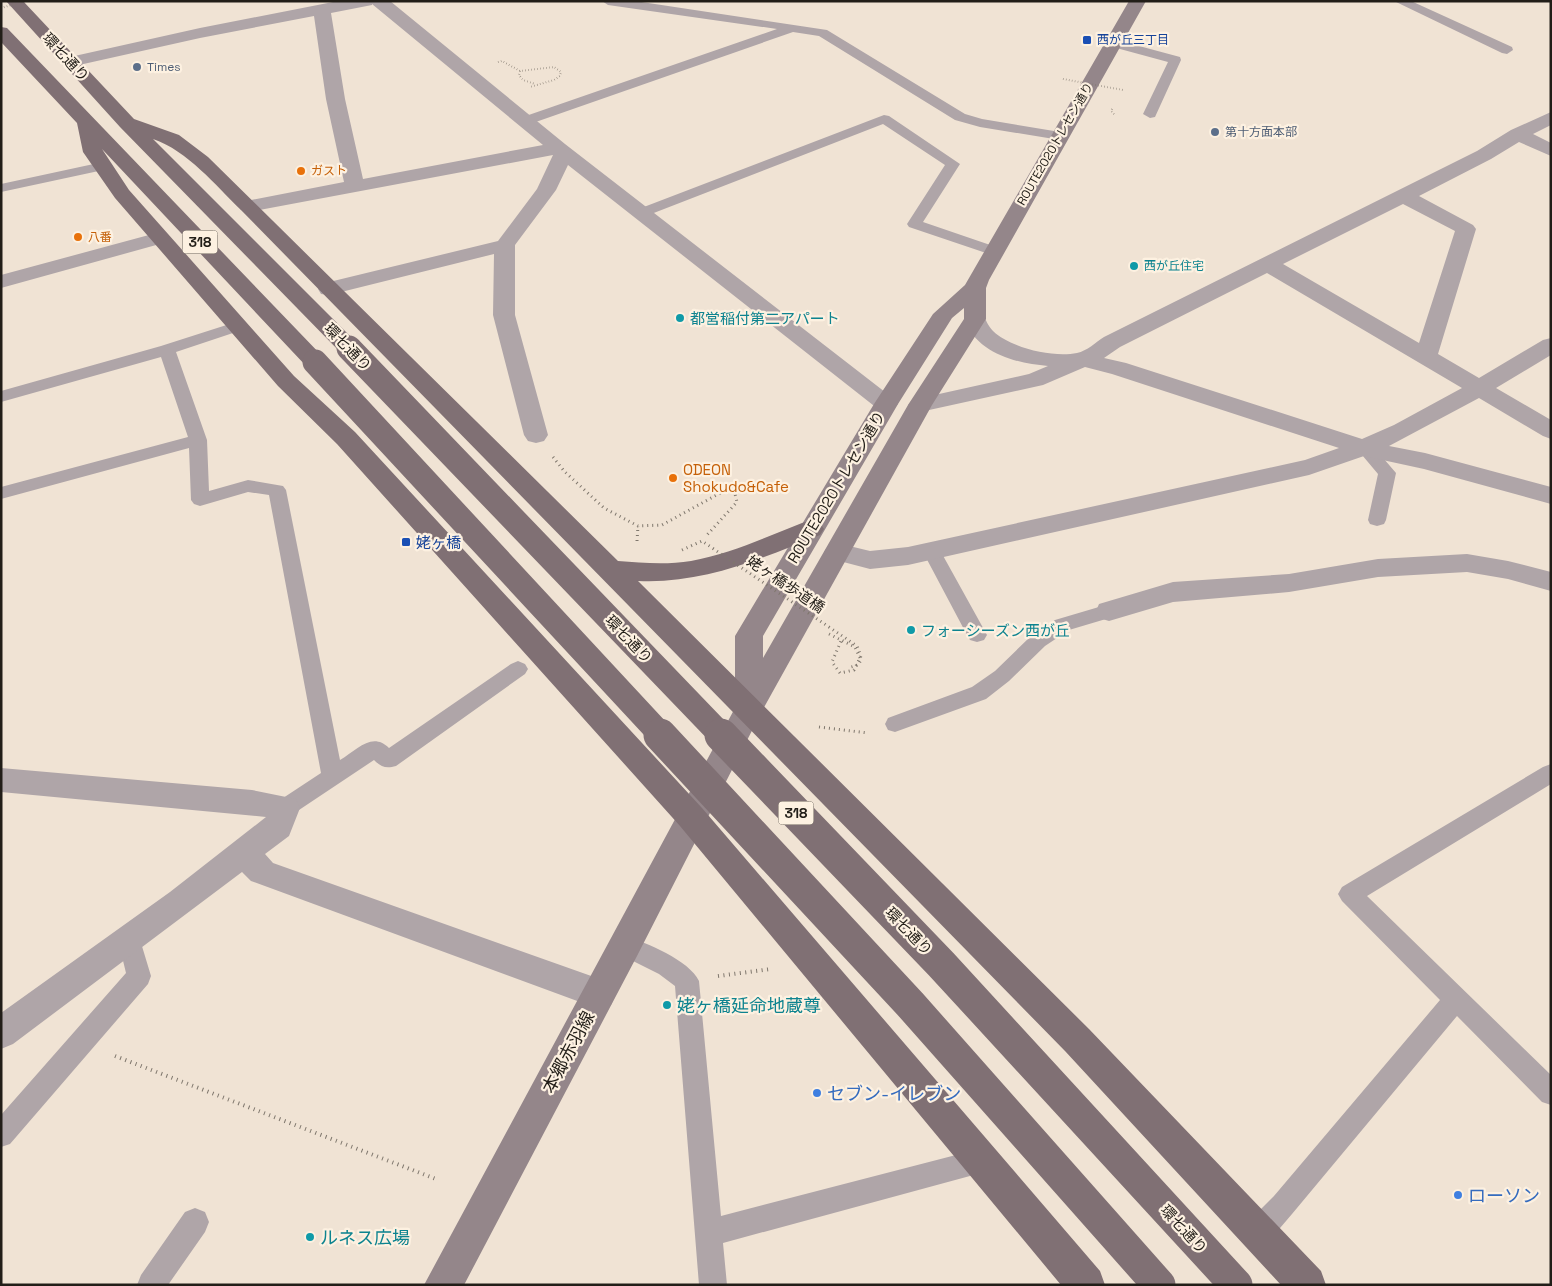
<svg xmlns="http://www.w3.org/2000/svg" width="1552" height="1286" viewBox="0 0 1552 1286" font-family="'Space Grotesk','Noto Sans JP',sans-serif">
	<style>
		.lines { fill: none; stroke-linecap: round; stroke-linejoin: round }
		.path-far2 { stroke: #7f776d; stroke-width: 2; stroke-dasharray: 0.5 2.5; stroke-linecap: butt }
		.path-far1 { stroke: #7f776d; stroke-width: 3; stroke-dasharray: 1 4; stroke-linecap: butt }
		.path { stroke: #7f776d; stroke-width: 4; stroke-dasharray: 1 4.5; stroke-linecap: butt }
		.lane { fill: #afa5a8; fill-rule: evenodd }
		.street { fill: #afa5a8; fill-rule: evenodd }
		.secondary { fill: #94868a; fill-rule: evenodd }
		.primary { fill: #807074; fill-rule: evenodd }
		.path-bridge-far1 { stroke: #7f776d; stroke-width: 2; stroke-dasharray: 0.5 2.5; stroke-linecap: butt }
		.path-bridge { stroke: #7f776d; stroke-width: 3; stroke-dasharray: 1 4; stroke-linecap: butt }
		.primary-bridge-far1 { stroke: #807074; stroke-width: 25 }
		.primary-bridge { stroke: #807074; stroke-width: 33 }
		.transit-dot { fill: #1a4fb4; stroke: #fdf1e1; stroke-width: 2 }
		.service-dot { fill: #5c6f8a; stroke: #fdf1e1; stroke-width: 2 }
		.food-dot { fill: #e8710a; stroke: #fdf1e1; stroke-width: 2 }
		.culture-dot { fill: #0f9aa8; stroke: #fdf1e1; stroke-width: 2 }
		.shop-dot { fill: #3f7fe0; stroke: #fdf1e1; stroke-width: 2 }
		.labels { text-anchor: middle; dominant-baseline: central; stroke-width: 4.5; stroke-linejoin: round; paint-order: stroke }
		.far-transit-label { font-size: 12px; fill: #164399; stroke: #fdf1e1; text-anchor: start }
		.far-service-label { font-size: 12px; fill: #4e5e75; stroke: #fdf1e1; text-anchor: start }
		.far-street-label { font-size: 12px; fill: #221e18; stroke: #fdf1e1 }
		.far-food-label { font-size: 12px; fill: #c56008; stroke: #fdf1e1; text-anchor: start }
		.far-culture-label { font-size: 12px; fill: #0d838f; stroke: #fdf1e1; text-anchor: start }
		.shield { fill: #fdf1e1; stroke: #645d54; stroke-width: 1 }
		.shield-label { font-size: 14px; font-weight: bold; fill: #221e18 }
		.street-label { font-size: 15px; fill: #221e18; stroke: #fdf1e1 }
		.culture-label { font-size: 15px; fill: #0d838f; stroke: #fdf1e1; text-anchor: start }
		.food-label { font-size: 15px; fill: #c56008; stroke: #fdf1e1; text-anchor: start }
		.transit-label { font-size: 15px; fill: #164399; stroke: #fdf1e1; text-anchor: start }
		.near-culture-label { font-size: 18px; fill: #0d838f; stroke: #fdf1e1; text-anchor: start }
		.near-street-label { font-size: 18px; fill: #221e18; stroke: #fdf1e1 }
		.near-shop-label { font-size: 18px; fill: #366cbe; stroke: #fdf1e1; text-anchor: start }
	</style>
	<rect width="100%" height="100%" fill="#f0e3d4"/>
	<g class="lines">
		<path class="path-far2" d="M498,62L502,61L520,71L554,67L561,72L560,76L554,80L530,87
			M520,71L519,75L523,80L535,84
			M1112,109L1111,111L1114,114"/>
		<path class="path-far1" d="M553,457L564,471L604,508L638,526L662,525L733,486L737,502L707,535
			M637,541L638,526
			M829,634L855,647L861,660L858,665L851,667
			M840,673L832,662L841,641
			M819,727L868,733"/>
		<path class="path" d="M718,976L771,969
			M115,1056L436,1179"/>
		<path class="lane" d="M602,1H635L827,30L965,114L982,119L1060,132L1067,136L1060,140L980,127L955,120L819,36L793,32L530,124H520L518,121L520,118L777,29L608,5Z
			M1394,1H1411L1512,47L1513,50L1507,54L1502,53Z
			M1113,39L1180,57L1181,60L1155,117L1150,118L1143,114L1168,62L1109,46L1107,43L1109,40Z
			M884,115L889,116L960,164L923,222L999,248L1002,251L999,254H989L909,227L907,224L945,165L883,124L646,216H636L634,213L636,210Z
			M103,162L108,163L110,166L108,169L1,192V184Z
			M239,321L245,323L247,326L245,329L176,352L207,440L209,491L248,480L283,486L286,490L340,760C357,750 372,731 389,748L511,664L518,661L525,664L528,669L525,674L396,766C386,769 381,767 374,760L293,814L285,817L277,814L274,808L277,802L321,773L269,495L248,492L200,506L194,504L191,500L189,448L1,499V487L188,437L161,357L1,402V391L161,346Z
			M1366,443L1372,445L1396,473L1386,520L1384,524L1377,526L1370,524L1368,520L1378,474L1357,449L1360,445Z
			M932,545L939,547L941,552L987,635L984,640L977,642L970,640L967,635L923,552L925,547Z
			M1109,604L1116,606L1119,611L1116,616L1069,630L1045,646L1009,681L986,699L895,732L888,730L885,724L888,718L972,687L995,671L1031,636L1055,620Z
			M1551,764V784L1367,896L1551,1075V1105L1542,1102L1457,1016L1292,1214L1268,1242L1258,1246L1248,1242L1244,1232L1248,1222L1274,1196L1440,1000L1342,901L1338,894L1342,887L1543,767Z
			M130,930L138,933L151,976L148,984L10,1144L1,1147V1115L126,973L118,940L122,933Z
			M625,936C647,943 689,960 699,981L721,1216L983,1148L992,1152L996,1161L992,1170L723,1243L727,1285H699L675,986L659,974L617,953L613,946L617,939Z
			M195,1208L205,1212L209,1222L205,1232L168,1285H137L141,1275L185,1212Z"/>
		<path class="street" d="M338,1H390L565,144L894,399L898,404L894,409L886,411L878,409L568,165L556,190L515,245V315L548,435L544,441L536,443L528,441L524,435L493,315L494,254L329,295L321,294L318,289L321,284L498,241L537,189L553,155L248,212L241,210L238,206L241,202L344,182L326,99L314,16L200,38L70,67L64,66L61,62L64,58L70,57L200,28ZM372,5V4L543,145L363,179L345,99L331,13Z
			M1551,112V125L1533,134L1551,143V156L1519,142L1491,159L1419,196L1473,225L1476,229L1438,354L1479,378L1543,340L1551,338V355L1496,388L1551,420V439L1543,436L1479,398L1389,446L1425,453L1551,487V504L1424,469L1364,456L1309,475L908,565L870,569L828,558L824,552L828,546L837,543L870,551L908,547L1305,460L1339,448L1112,374L1085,367L1043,385L920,412L912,410L908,405L912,400L1029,374L1048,366C1014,363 977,353 964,319L967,314L975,312L983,314C986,320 988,326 993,331C1011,348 1053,358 1077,353C1087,351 1096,342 1104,337L1477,151L1511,130ZM1403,204L1455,231L1419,343L1283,264ZM1267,273L1462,388L1394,425L1362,439L1126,363L1104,358L1120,347Z
			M160,232L167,234L170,238L167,242L1,288V275Z
			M1467,554L1508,561L1551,572V591L1508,579L1467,572L1378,577L1289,592L1173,602L1109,621L1099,618L1096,611L1099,604L1173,582L1289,574L1378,559Z
			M1,768L252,790L296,799L300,808L289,836L265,854L273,863L611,983L616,994L611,1005L599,1009L251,881L242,872L13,1044L1,1049V1013L170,892L266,817L1,792Z"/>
		<path class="secondary" d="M1129,1H1146L989,280L986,288V319L932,405L762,711L637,956L464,1285H424L735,708V636L874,404L933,314L965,285ZM964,308V319L908,405L763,658V636L898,404L952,318Z"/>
		<path class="primary" d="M6,1H23L134,119L179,135L208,157L618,561C642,563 667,565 691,561C730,554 766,537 802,523L811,520L820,523L824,529L820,535C760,559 704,584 638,581L1089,1029L1321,1271L1326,1285H1281L1065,1051L241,210C215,185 188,151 153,139L357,343L360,348L357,353L349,355L341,353L120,127Z
			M1,27L7,28L323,357L326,362L323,367L315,369L307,367L102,149L129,190L294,376L355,432L702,808L1100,1271L1105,1285H1061L680,826L337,444L278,386L115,198L83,152L77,123L1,42Z"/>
		<path class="path-bridge-far1" d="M1,8L26,1
			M1063,79L1123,90"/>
		<path class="path-bridge" d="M682,550L702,541L857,646L861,656L854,670L840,673"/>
		<path class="primary-bridge-far1" d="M349,348L722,736
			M315,362L662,736"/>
		<path class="primary-bridge" d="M660,735L910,1004L1159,1285
			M721,735L941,964L1236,1285"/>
	</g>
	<g class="transit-dot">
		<rect x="1082" y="35" width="10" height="10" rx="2.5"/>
		<rect x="401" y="537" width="10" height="10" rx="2.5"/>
	</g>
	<g class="service-dot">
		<circle cx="137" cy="67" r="5"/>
		<circle cx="1215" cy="132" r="5"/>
	</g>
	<g class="food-dot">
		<circle cx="301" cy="171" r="5"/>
		<circle cx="78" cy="237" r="5"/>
		<circle cx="673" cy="478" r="5"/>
	</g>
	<g class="culture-dot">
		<circle cx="1134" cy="266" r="5"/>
		<circle cx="680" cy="318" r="5"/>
		<circle cx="911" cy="630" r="5"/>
		<circle cx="667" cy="1005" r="5"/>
		<circle cx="310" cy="1237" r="5"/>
	</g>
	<g class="shop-dot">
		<circle cx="817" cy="1093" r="5"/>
		<circle cx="1458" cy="1195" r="5"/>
	</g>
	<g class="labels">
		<g class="far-transit-label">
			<text x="1097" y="40">西が丘三丁目</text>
		</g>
		<g class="far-service-label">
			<text x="147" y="67">Times</text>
			<text x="1225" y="132">第十方面本部</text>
		</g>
		<g class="far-street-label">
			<text transform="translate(1055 144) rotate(-60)">ROUTE2020トレセン通り</text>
		</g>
		<g class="far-food-label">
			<text x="311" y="171">ガスト</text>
			<text x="88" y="237">八番</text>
		</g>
		<g class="far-culture-label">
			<text x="1144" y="266">西が丘住宅</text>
		</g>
		<g class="shield">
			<rect x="182.5" y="230.5" width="35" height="23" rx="4"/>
			<rect x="778.5" y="801.5" width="35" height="23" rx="4"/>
		</g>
		<g class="shield-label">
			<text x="200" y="242">318</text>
			<text x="796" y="813">318</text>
		</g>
		<g class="street-label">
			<text transform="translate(66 57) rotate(47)">環七通り</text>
			<text transform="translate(348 347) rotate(46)">環七通り</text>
			<text transform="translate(836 487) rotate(-59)">ROUTE2020トレセン通り</text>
			<text transform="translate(786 584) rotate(34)">姥ヶ橋歩道橋</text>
			<text transform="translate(629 639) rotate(46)">環七通り</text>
			<text transform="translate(909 931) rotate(46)">環七通り</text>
			<text transform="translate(1184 1229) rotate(47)">環七通り</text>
		</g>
		<g class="culture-label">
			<text x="690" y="318">都営稲付第二アパート</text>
			<text x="921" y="630">フォーシーズン西が丘</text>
		</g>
		<g class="food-label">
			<text x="683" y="469">ODEON<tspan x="683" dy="17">Shokudo&amp;Cafe</tspan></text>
		</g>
		<g class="transit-label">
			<text x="416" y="542">姥ヶ橋</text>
		</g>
		<g class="near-culture-label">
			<text x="677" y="1005">姥ヶ橋延命地蔵尊</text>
			<text x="320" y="1237">ルネス広場</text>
		</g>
		<g class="near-street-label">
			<text transform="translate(568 1052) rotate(-62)">本郷赤羽線</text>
		</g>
		<g class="near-shop-label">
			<text x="827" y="1093">セブン-イレブン</text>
			<text x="1468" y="1195">ローソン</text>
		</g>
	</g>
	<rect width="1552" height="1286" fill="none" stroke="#221e18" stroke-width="5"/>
</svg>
